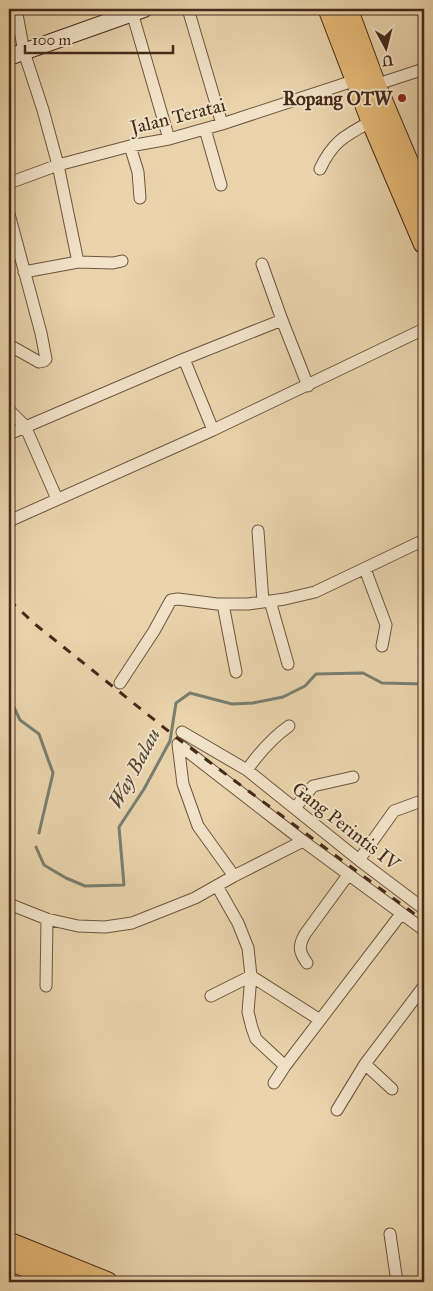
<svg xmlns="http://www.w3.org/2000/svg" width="433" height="1291" viewBox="0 0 433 1291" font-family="'IM FELL Great Primer',serif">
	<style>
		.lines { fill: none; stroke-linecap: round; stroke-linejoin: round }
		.stream { stroke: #777f71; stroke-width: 3 }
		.street-casing { stroke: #6e543e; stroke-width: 13 }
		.secondary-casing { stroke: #45291a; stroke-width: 18 }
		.primary-casing { stroke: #45291a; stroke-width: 21 }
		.highway-casing { stroke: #45291a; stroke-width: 23 }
		.street { stroke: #f1e3c9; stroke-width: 11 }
		.secondary { stroke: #f1e3c9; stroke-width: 16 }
		.primary { stroke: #e5ba76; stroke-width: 19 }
		.highway { stroke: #e5ba76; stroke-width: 21 }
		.rail { stroke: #45291a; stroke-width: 3; stroke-dasharray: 9 9; stroke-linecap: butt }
		.poi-dot { fill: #8f2418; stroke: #f1e3c9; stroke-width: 2 }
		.labels { text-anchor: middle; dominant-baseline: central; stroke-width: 4; stroke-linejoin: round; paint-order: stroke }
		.poi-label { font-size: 19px; font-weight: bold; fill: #45291a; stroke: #f1e3c9; text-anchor: end }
		.street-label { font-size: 19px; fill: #45291a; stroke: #f1e3c9 }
		.water-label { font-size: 20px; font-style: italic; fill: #564637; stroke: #f1e3c9 }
	</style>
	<rect width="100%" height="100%" fill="#ead4ac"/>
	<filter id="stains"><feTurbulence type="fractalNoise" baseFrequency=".004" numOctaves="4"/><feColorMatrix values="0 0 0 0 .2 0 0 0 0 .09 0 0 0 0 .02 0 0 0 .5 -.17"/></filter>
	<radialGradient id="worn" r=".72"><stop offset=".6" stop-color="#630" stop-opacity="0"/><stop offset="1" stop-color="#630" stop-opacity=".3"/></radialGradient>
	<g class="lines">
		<path class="stream" d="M9,686L11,701L20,720L39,734L53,773L39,833
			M36,847L44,865L66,878L85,886L124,885L119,827L144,789L170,741L176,703L190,693L232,704L253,703L283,697L305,686L316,674L363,673L382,683L424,684"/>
		<g class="street-casing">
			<path id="street" d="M16,9L24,52L43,110L58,165L78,262
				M131,9L169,139
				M188,9L222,124
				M375,85L424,69
				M205,129L221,185
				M130,146L138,172L140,198
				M320,169C333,141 346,135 372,121
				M9,183L58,165L130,146L169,139L222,124L356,80
				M9,214L41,333L46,359L44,361L39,362L9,345
				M262,264L282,320L308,386
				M24,272L78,262L113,263L122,261
				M184,359L213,430
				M9,410L25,426L57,499
				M9,434L184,359L282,320
				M9,521L213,430L424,329
				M258,531L263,602
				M365,569L386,625L382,646
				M270,601L288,664
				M223,604L236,672
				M120,683L154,631L171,600L178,599L217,604H248L285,599L315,592L424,540
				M182,732L247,770L359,860L424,909
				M178,744L303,841L424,930
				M178,744L183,784L198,826L234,876
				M247,770C259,753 272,738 289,726
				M295,808L313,786L353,777
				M359,860L394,811L424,800
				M217,886L238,923L248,948L251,976L248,1012L252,1028L256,1039L285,1066
				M9,904L47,919L78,926L105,927L132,923L195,898L234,876L303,841
				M307,963C299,952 298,946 305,934L348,875
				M46,986L47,919
				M211,996L251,976L320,1020
				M365,1064L392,1089
				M274,1083L285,1066L401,914
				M337,1110L365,1064L424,986
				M390,1234L397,1282"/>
		</g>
		<g class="secondary-casing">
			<path id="secondary" d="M9,57L144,9"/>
		</g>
		<g class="primary-casing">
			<path id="primary" d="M9,1242L108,1282
				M9,1261L65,1282"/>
		</g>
		<g class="highway-casing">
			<path id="highway" d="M329,9L372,121L424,243
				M347,9L375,85L424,201"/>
		</g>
		<use href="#street" class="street"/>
		<use href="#secondary" class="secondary"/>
		<use href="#primary" class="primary"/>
		<use href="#highway" class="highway"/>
		<path class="rail" d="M9,600L36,625L177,738L424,921"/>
	</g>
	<circle class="poi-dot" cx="402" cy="98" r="5"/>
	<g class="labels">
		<g class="poi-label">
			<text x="392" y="98">Ropang OTW</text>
		</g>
		<g class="street-label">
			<text transform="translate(178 116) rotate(-14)">Jalan Teratai</text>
			<text transform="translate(346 826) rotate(38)">Gang Perintis IV</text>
		</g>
		<g class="water-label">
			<text transform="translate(134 768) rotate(-62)">Way Balau</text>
		</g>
	</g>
	<rect width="433" height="1291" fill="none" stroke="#ead4ac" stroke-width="30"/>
	<rect x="10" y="10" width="413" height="1271" fill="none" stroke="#45291a" stroke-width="2.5"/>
	<rect x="15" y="15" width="403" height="1261" fill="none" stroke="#45291a"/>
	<g transform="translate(386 48) rotate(173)" stroke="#f1e3c9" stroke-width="4" paint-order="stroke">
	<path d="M0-4L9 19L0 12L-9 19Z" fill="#45291a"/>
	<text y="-8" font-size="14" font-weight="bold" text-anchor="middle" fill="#45291a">U</text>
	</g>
	<path d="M25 45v8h148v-8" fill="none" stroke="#45291a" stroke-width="2.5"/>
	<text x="32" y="45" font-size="15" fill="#45291a" stroke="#f1e3c9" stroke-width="4" paint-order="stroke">100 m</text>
	<rect width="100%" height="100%" filter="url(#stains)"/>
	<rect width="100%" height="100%" fill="url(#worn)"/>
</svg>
